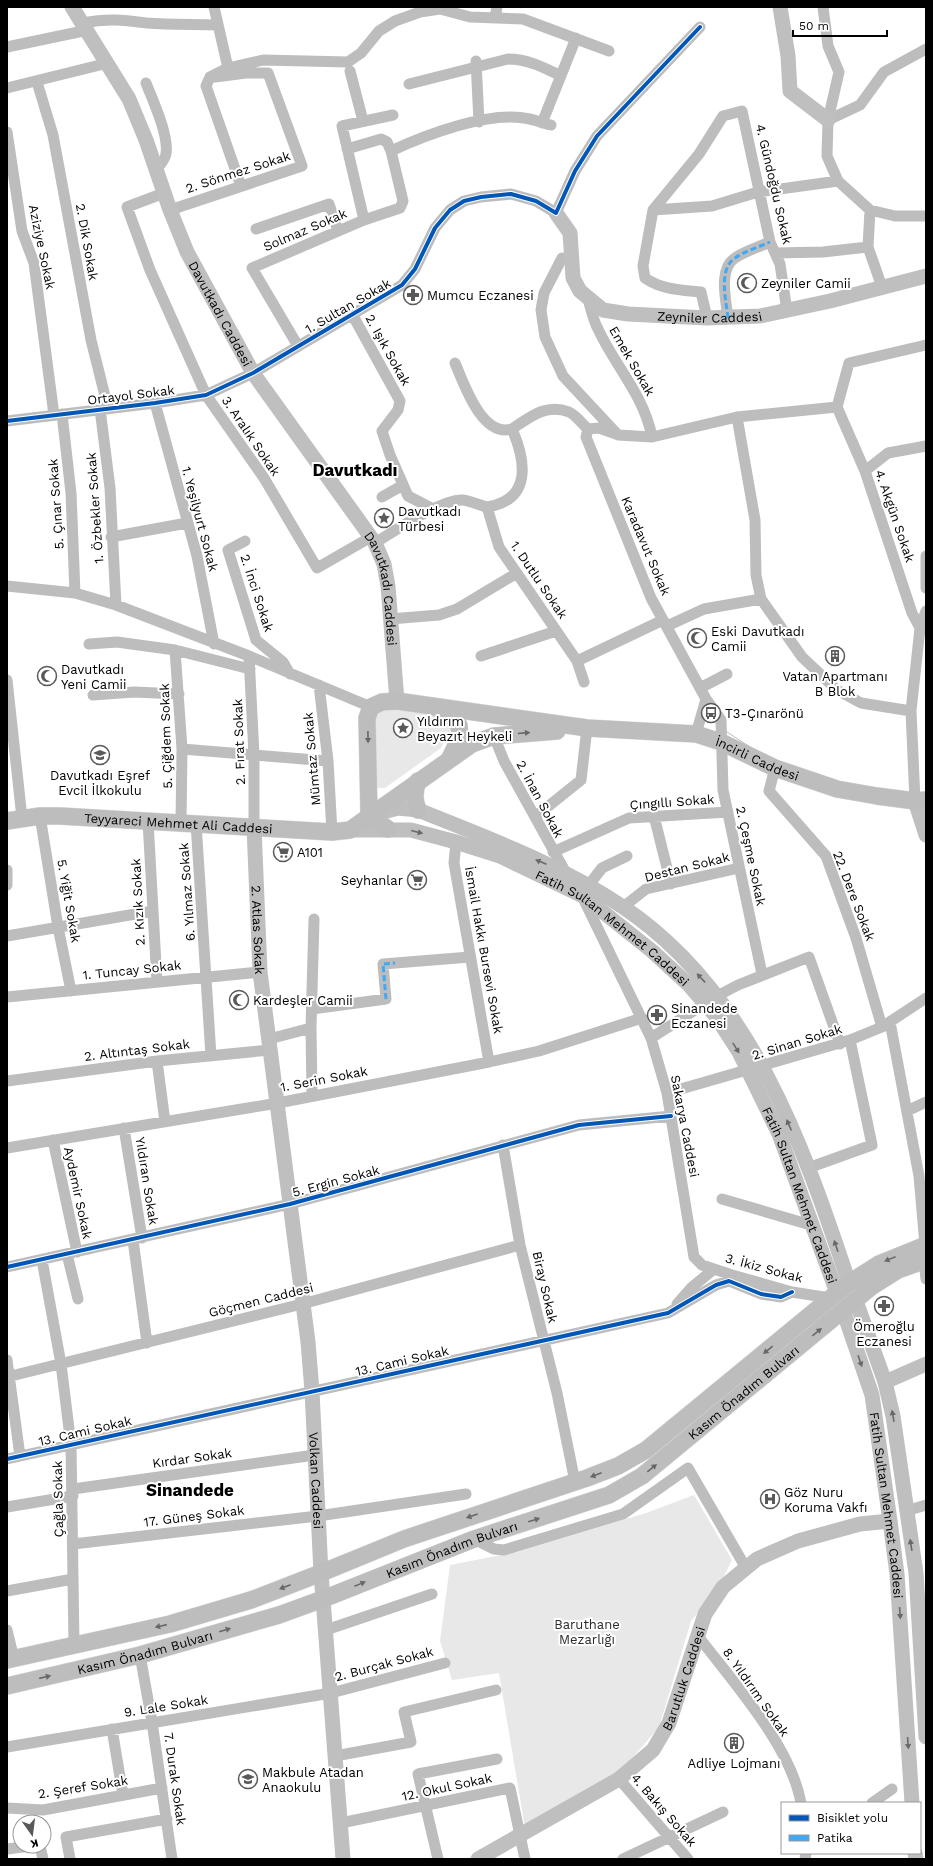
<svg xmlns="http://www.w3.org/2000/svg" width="933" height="1866" viewBox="0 0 933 1866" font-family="'Work Sans',sans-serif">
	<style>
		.green { fill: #e8e8e8 }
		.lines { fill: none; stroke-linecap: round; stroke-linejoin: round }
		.primary-casing { stroke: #dbdbdb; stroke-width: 18 }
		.street { stroke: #bdbdbd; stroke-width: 11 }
		.secondary { stroke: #bfbfbf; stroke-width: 15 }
		.primary { stroke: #bdbdbd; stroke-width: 17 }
		.tram { stroke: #bdbdbd; stroke-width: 1 }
		.quiet { stroke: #3fa9f5; stroke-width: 3; stroke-dasharray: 6 3; stroke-linecap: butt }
		.cycleway-casing { stroke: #fff; stroke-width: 6 }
		.cycleway { stroke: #0057b8; stroke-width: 4 }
		.oneway { fill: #686868 }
		.oneway2 { fill: #696969 }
		.labels { text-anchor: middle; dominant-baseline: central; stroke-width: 4; stroke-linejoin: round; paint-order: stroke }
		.street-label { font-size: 13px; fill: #000; stroke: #fff }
		.poi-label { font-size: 13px; fill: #000; stroke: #fff; text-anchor: start }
		.park-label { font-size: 13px; fill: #2c2c2c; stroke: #fff }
		.district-label { font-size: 17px; font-weight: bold; fill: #000; stroke: #fff }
	</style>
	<rect width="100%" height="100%" fill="#fff"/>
	<path class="green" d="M389,706L436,710L452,727L441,748L385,788H373L372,721L377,713Z
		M694,1495L732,1560L719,1586L691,1621L659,1727L616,1777L525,1828L499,1673L452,1680L440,1641L450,1565L517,1552L646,1513Z"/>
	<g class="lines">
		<g class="primary-casing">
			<g id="primary">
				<path d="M437,708L451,717L459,725L460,737L450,758"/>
				<path d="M418,781C414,792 414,799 418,810"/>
				<path id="s7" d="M369,816L367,718L371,707L382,702L397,701L587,728L696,734L721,742L775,768L837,789L877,796L915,801L926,800"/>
				<path d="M369,816L388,829"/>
				<path id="s8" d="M7,821L40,816H60L332,832L350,830L472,744L494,736L557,731"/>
				<path d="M7,1660L170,1624L251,1600L321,1573L404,1539L587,1478L618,1466L646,1450L849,1283L879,1264L926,1245"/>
				<path id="s9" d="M7,1686L140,1655L279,1615L323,1599L474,1539L609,1495L642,1476L871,1287L898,1270L926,1260"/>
			</g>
		</g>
		<path class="street" d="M214,7L228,68
			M823,7L828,46L839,72L828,120L827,156L838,181
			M495,18L497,7
			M83,23C108,18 123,20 147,23C171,25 195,24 218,25
			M7,47L88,30
			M476,61L479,122
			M350,71L363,121
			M37,82L53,135L91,340L108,408
			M146,83C153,101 169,135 166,154C165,160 160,165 156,170
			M409,84L508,59C527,59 543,67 561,76
			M7,88L108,63
			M828,120L860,105L884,72L926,49
			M542,123L576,38
			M7,132L22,231L34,263L54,415
			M347,149L381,139L387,142L391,151C425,135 486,112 524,118C533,119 542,123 551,125
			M241,186L206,86L210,77L228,68L263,60L348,62L361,53L379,31L395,21L420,12L440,9L470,17L523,19L609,51
			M164,193L127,207L150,270L206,395L264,478L317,568L371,537
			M170,210L302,166L268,73H246L215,77
			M653,210L712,206L758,192L838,181L870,210L895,216H926
			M870,210L868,247L882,287
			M364,220L342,126L393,115
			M256,229L329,204L338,231
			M775,253L823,252L868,247
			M562,258L544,293L541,310L545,337L563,376L618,435L652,437L737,417L837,407
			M588,299C591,309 593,320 598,329C615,366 644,395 652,437
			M352,314L400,401L398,410L382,431L390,455L408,496L433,509
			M707,318L701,292C682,290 662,290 645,278L643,266L653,210L699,154L723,116L742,111L770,242L780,264L787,311
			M728,318C726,300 718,269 735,258C745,251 759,247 770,242
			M298,346L252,268L364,220L400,208L403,201L391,151
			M455,363C464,384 482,438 512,429
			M155,403L197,556L214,644
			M100,409L110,488L116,605
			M62,414L71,493L75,593
			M737,417L755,520L756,575L761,599L802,657L837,690L861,703L911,711
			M7,421L155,403L206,395L253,373L402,285L415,269L435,228L450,210L464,201L481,197L511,194L536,201L556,213L575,171L597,136L700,27
			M616,434L599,428L588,429L586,437L651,598L706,699L696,734
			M865,471L888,453L926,446
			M382,497L403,485
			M487,507C532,500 526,461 512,429C530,417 546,403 569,412C576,415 582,424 588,429
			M111,537L187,523
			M245,541L228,550L256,640L283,662L290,674
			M375,543C393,532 443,498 463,500C471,501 479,505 487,507L499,547L577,661L584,682
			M926,556V588
			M7,586L75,593L116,605L249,656L371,707
			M390,619L439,615L457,609L517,573
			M667,626L704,609L761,599
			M924,630L920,628L926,611
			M89,644L117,642L175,650L250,669
			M175,650L182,749L181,822
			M249,656L254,755V827
			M481,656L556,631
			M577,661L663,620
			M7,680L22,818
			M319,685L328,761L332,832
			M700,688L727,674
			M93,695L134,692L179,694
			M706,699L721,720L723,790L762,974
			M494,736L504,761L566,873
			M182,749L328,761
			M775,768L769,791L826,856L856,938L882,1027
			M915,801L911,711L920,628L912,613L865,471L837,407L849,363L926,345
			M40,816L58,927L71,991
			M654,816L671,884
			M535,817L581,780L587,728
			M148,821L157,982
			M196,823L211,1056
			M456,842L454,863L489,1062
			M553,852L629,818L728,812
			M7,870V885
			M588,886L602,868L627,856
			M583,898L651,1038L667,1093L694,1257L702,1265L732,1275L792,1292L830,1298
			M623,907L646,889L739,868
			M7,936L153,911
			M7,997L260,972
			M312,1009L386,999L383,964L470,957
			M890,1022L919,1176L925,1245
			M651,1038L717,996L738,985L809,957L840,1044
			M269,1039L311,1028
			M157,1061L165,1122
			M7,1081L157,1061L270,1050
			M667,1093L850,1040L882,1027L926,998
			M312,1096L311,1028L314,919
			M907,1111L926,1102
			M124,1128L142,1238
			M53,1140L77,1252
			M503,1145L520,1245L557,1393L575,1482
			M7,1148L278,1103L489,1062L539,1051L642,1018
			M808,1168L872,1145L850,1040
			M722,1199L814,1226
			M133,1240L147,1343
			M67,1254L78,1299
			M42,1260L61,1364L71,1445L74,1645
			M924,1261L926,1279
			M7,1267L290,1204L579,1125L671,1116
			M677,1304L691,1288L714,1269
			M7,1360L20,1456
			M7,1377L302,1304L520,1245
			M7,1459L668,1313L716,1285L729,1281L761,1294L781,1297L792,1292
			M73,1489L315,1455
			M7,1507L73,1496
			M906,1511L926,1505
			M474,1539L494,1549L504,1550L623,1514L688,1468L746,1568
			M73,1544L318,1516L466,1494
			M7,1591L73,1579
			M7,1630L14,1659
			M326,1630L432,1594
			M698,1636C733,1682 791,1746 801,1803
			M140,1655L152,1722L172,1859
			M112,1729L123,1795
			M7,1747L331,1693L445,1663
			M335,1756L411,1742L404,1712L496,1690
			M619,1779L688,1859
			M872,1803L892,1789
			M7,1808L43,1810L162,1788
			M341,1823L510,1788L525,1859
			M40,1846L43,1859
			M7,1849L30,1846
			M70,1859L66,1837L167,1819
			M438,1859L418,1774L497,1759
			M623,1859L723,1812
			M805,1859L806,1853"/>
		<g class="secondary">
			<path id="s1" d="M72,7L129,99L146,140L170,210L187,252L253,373L375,543L384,564L388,586L397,701"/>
			<path d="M780,7L788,56L790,91L828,120"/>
			<path id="s2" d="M556,213L570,233L573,278L580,291L603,310L628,314L707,318L760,316L830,301L926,276"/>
			<path d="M915,801L926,835"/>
			<path d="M376,814L398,808L418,810C488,838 561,865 623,907C750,992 803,1144 849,1283"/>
			<path id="s3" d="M254,827L260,972L308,1342L312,1391L321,1573L343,1859"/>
			<path id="s4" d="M350,830H411L456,842L500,856L583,896L652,951L689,985L715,1015L739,1052L779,1134L837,1293"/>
			<path d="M856,1301L885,1382L893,1416L916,1573L926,1737"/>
			<path id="s5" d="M843,1310L872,1395L890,1521L897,1574L912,1803"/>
			<path d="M885,1382L926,1364"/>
			<path d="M915,1853L916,1859"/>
			<path id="s6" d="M478,1859L619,1779L653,1750L669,1723L705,1614L723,1587L757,1559L798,1541L860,1524L890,1521"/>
		</g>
		<use href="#primary" class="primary"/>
		<path class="tram" d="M707,706L721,728L776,764L838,786L877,793L914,797L926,796"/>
		<path class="quiet" d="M728,318C726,300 718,269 735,258C745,251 759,247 770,242
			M386,999L383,964L395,963"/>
		<g class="cycleway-casing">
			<path id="cycleway" d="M7,421L155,403L206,395L253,373L402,285L415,269L435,228L450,210L464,201L481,197L511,194L536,201L556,213L575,171L597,136L700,27
				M7,1267L290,1204L579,1125L671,1116
				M7,1459L668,1313L716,1285L729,1281L761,1294L781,1297L792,1292"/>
		</g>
		<use href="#cycleway" class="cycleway"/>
	</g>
	<defs><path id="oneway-solid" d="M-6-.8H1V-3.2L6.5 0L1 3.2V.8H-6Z"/></defs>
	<g class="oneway">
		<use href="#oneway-solid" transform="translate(524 733) rotate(-5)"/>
		<use href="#oneway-solid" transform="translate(368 737) rotate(89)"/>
		<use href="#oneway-solid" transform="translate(890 1259) rotate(158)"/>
		<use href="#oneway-solid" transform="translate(817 1332) rotate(-39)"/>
		<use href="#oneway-solid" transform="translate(768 1350) rotate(141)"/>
		<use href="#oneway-solid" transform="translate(652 1468) rotate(-39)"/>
		<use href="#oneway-solid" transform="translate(596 1475) rotate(159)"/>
		<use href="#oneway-solid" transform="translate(472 1516) rotate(161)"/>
		<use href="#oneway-solid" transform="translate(534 1520) rotate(-17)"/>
		<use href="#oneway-solid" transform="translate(360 1584) rotate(-22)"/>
		<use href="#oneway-solid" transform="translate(285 1587) rotate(159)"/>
		<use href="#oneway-solid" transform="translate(161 1626) rotate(167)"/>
		<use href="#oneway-solid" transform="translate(225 1630) rotate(-16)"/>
		<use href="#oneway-solid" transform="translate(45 1677) rotate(-13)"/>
	</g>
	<g class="oneway2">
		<use href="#oneway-solid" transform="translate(417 832) rotate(14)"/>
		<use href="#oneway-solid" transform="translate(541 862) rotate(-157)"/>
		<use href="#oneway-solid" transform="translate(701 978) rotate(-133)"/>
		<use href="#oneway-solid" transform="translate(736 1048) rotate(58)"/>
		<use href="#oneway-solid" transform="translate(789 1125) rotate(-114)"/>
		<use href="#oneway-solid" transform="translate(836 1246) rotate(-109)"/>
		<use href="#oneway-solid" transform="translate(860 1361) rotate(71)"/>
		<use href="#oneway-solid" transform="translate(893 1416) rotate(-100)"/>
		<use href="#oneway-solid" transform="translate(911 1545) rotate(-99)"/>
		<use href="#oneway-solid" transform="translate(900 1613) rotate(86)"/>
		<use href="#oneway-solid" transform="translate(908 1743) rotate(86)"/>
	</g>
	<defs>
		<g id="mosque-ring" transform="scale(1)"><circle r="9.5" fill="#fff" stroke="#595959" stroke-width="1.5"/><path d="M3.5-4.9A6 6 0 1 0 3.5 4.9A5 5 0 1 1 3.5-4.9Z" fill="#595959"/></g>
		<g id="pharmacy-ring" transform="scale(1)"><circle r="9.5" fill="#fff" stroke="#595959" stroke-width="1.5"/><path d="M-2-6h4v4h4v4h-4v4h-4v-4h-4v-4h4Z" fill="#595959"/></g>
		<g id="sight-ring" transform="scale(1)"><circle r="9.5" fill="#fff" stroke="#595959" stroke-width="1.5"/><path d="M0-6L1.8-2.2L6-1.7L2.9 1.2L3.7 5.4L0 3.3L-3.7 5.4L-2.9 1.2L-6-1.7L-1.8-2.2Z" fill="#595959"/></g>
		<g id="building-ring" transform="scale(1)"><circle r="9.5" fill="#fff" stroke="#595959" stroke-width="1.5"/><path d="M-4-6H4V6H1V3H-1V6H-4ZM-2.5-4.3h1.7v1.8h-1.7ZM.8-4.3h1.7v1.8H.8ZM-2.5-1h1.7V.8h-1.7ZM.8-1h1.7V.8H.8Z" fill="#595959"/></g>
		<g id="bus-ring" transform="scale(1)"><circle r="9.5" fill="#fff" stroke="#595959" stroke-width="1.5"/><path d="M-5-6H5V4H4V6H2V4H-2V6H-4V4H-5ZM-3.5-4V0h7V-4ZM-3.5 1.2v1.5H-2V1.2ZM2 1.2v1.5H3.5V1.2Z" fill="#595959"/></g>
		<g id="school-ring" transform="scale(1)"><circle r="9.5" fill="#fff" stroke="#595959" stroke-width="1.5"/><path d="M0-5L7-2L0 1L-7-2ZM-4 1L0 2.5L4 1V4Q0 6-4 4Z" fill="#595959"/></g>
		<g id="supermarket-ring" transform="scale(1)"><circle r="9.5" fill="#fff" stroke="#595959" stroke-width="1.5"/><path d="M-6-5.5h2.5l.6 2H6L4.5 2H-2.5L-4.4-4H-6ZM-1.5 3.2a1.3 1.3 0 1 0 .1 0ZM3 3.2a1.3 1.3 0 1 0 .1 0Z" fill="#595959"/></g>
		<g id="hospital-ring" transform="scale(1)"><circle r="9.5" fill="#fff" stroke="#595959" stroke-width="1.5"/><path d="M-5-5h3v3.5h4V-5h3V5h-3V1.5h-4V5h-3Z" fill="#595959"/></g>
	</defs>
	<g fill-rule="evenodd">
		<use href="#mosque-ring" x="747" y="283"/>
		<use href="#pharmacy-ring" x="413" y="295"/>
		<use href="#sight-ring" x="384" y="518"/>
		<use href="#mosque-ring" x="697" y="638"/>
		<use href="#building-ring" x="835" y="656"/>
		<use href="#mosque-ring" x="47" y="676"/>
		<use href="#bus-ring" x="711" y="713"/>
		<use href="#sight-ring" x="403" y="728"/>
		<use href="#school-ring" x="100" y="755"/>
		<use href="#supermarket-ring" x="283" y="852"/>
		<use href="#supermarket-ring" x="417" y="880"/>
		<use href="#mosque-ring" x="239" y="1000"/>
		<use href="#pharmacy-ring" x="657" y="1015"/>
		<use href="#pharmacy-ring" x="884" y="1306"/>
		<use href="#hospital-ring" x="770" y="1499"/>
		<use href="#building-ring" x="734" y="1743"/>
		<use href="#school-ring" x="248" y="1779"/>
	</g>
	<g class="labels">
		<g class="street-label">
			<text transform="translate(238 172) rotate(-18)">2. Sönmez Sokak</text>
			<text transform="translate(774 184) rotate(77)">4. Gündoğdu Sokak</text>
			<text transform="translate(305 230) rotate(-23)">Solmaz Sokak</text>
			<text transform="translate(87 242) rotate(80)">2. Dik Sokak</text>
			<text transform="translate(42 247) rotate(78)">Aziziye Sokak</text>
			<text transform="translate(348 306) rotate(-30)">1. Sultan Sokak</text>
			<text stroke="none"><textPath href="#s1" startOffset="342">Davutkadı Caddesi</textPath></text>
			<text stroke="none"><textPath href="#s2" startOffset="221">Zeyniler Caddesi</textPath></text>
			<text transform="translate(388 350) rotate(61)">2. Işık Sokak</text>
			<text transform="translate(632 361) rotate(60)">Emek Sokak</text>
			<text transform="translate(131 395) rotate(-7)">Ortayol Sokak</text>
			<text transform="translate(251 436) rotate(56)">3. Aralık Sokak</text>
			<text transform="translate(56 504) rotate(-94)">5. Çınar Sokak</text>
			<text transform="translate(95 508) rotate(-94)">1. Özbekler Sokak</text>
			<text transform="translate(895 516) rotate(71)">4. Akgün Sokak</text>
			<text transform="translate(200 519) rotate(75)">1. Yeşilyurt Sokak</text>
			<text transform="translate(646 546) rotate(67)">Karadavut Sokak</text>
			<text transform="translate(539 580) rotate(56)">1. Dutlu Sokak</text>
			<text stroke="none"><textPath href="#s1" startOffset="665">Davutkadı Caddesi</textPath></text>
			<text transform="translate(257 593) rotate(72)">2. İnci Sokak</text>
			<text transform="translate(166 736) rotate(-92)">5. Çiğdem Sokak</text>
			<text transform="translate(239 742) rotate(-92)">2. Fırat Sokak</text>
			<text transform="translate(312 759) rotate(-95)">Mümtaz Sokak</text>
			<text stroke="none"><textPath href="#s7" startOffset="504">İncirli Caddesi</textPath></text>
			<text transform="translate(540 799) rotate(62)">2. İnan Sokak</text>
			<text transform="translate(672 802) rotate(-4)">Çıngıllı Sokak</text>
			<text stroke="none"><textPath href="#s8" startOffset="172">Teyyareci Mehmet Ali Caddesi</textPath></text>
			<text transform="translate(751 856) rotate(78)">2. Çeşme Sokak</text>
			<text transform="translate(687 867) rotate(-14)">Destan Sokak</text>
			<text transform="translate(187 892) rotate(-94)">6. Yılmaz Sokak</text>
			<text transform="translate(854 896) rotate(69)">22. Dere Sokak</text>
			<text transform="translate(69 901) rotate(80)">5. Yiğit Sokak</text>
			<text transform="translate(138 902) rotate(-93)">2. Kızık Sokak</text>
			<text stroke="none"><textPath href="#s3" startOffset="103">2. Atlas Sokak</textPath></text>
			<text stroke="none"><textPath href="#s4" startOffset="288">Fatih Sultan Mehmet Caddesi</textPath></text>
			<text transform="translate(484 950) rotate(80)">İsmail Hakkı Bursevi Sokak</text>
			<text transform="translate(132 970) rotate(-6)">1. Tuncay Sokak</text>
			<text transform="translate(797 1042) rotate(-17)">2. Sinan Sokak</text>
			<text transform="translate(137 1050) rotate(-7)">2. Altıntaş Sokak</text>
			<text transform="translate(324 1079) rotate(-11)">1. Serin Sokak</text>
			<text transform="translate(685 1126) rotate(79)">Sakarya Caddesi</text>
			<text transform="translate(147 1181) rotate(81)">Yıldıran Sokak</text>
			<text transform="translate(336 1181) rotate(-15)">5. Ergin Sokak</text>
			<text transform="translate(78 1193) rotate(78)">Aydemir Sokak</text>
			<text stroke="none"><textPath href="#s4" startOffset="624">Fatih Sultan Mehmet Caddesi</textPath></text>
			<text transform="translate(764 1268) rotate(15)">3. İkiz Sokak</text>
			<text transform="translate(545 1287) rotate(77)">Biray Sokak</text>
			<text transform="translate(261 1300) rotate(-14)">Göçmen Caddesi</text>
			<text transform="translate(402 1361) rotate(-13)">13. Cami Sokak</text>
			<text stroke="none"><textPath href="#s9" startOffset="802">Kasım Önadım Bulvarı</textPath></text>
			<text transform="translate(85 1431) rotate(-13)">13. Cami Sokak</text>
			<text transform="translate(192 1458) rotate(-8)">Kırdar Sokak</text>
			<text stroke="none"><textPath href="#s3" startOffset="657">Volkan Caddesi</textPath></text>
			<text transform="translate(58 1499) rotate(-91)">Çağla Sokak</text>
			<text stroke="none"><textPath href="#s5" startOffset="201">Fatih Sultan Mehmet Caddesi</textPath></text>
			<text transform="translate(194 1516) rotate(-7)">17. Güneş Sokak</text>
			<text stroke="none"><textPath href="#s9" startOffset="466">Kasım Önadım Bulvarı</textPath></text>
			<text stroke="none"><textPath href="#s9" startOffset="142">Kasım Önadım Bulvarı</textPath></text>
			<text transform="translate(384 1664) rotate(-15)">2. Burçak Sokak</text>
			<text stroke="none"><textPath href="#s6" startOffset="285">Barutluk Caddesi</textPath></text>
			<text transform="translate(756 1692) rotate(55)">8. Yıldırım Sokak</text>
			<text transform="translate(166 1706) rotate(-9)">9. Lale Sokak</text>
			<text transform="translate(175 1779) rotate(82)">7. Durak Sokak</text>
			<text transform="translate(83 1787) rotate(-9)">2. Şeref Sokak</text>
			<text transform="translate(447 1787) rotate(-12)">12. Okul Sokak</text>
			<text transform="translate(664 1810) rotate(49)">4. Bakış Sokak</text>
		</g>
		<g class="poi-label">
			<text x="761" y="283">Zeyniler Camii</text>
			<text x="427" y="295">Mumcu Eczanesi</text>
			<text x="398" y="511">Davutkadı<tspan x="398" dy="15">Türbesi</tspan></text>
			<text x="711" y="631">Eski Davutkadı<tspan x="711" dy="15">Camii</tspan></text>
			<text x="61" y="669">Davutkadı<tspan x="61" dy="15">Yeni Camii</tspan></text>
			<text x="835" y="676" text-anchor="middle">Vatan Apartmanı<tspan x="835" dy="15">B Blok</tspan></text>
			<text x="725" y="713">T3-Çınarönü</text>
			<text x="417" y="721">Yıldırım<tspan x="417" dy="15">Beyazıt Heykeli</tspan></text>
			<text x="100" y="775" text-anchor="middle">Davutkadı Eşref<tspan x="100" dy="15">Evcil İlkokulu</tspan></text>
			<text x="297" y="852">A101</text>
			<text x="403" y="880" text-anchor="end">Seyhanlar</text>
			<text x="253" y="1000">Kardeşler Camii</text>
			<text x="671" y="1008">Sinandede<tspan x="671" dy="15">Eczanesi</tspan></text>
			<text x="884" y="1326" text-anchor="middle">Ömeroğlu<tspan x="884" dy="15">Eczanesi</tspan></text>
			<text x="784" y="1492">Göz Nuru<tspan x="784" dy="15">Koruma Vakfı</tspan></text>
			<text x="734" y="1763" text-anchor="middle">Adliye Lojmanı</text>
			<text x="262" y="1772">Makbule Atadan<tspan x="262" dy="15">Anaokulu</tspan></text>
		</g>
		<g class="park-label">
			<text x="587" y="1624">Baruthane<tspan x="587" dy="15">Mezarlığı</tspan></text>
		</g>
		<g class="district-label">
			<text x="355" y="470">Davutkadı</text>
			<text x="190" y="1490">Sinandede</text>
		</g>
	</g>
	<rect width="933" height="1866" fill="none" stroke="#000000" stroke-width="16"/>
	<rect x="781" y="1802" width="140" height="52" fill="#ffffff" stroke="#999999"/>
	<rect x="789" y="1815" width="20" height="6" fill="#0057b8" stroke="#999999"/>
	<text x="817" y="1822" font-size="12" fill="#000000">Bisiklet yolu</text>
	<rect x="789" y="1835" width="20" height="6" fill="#3fa9f5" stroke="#999999"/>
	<text x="817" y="1842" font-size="12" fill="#000000">Patika</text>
	<g transform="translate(32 1834) rotate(166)"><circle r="19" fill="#ffffff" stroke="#999999"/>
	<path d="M0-3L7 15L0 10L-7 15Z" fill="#595959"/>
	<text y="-6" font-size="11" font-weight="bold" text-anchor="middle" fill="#000000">K</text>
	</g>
	<path d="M793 30v6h94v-6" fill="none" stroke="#000000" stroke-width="2"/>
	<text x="799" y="30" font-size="12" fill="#000000" stroke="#ffffff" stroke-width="3" paint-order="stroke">50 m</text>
</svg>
